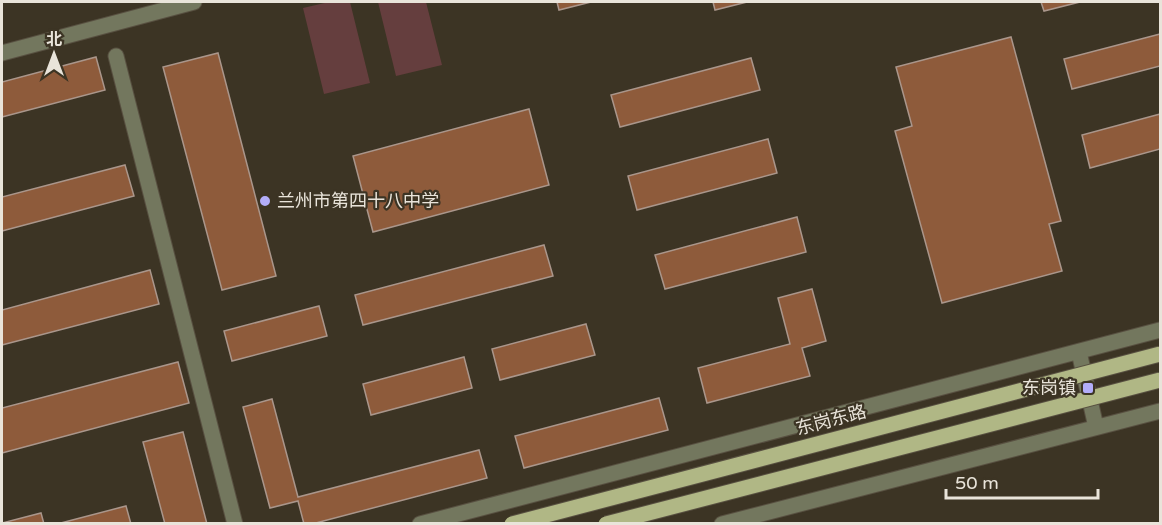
<svg xmlns="http://www.w3.org/2000/svg" width="1162" height="525" viewBox="0 0 1162 525" font-family="'Varela Round','Noto Sans SC',sans-serif">
	<style>
		.green { fill: #653e3e }
		.building { fill: #8e5b3b; stroke: #aa968b; stroke-width: 1.5 }
		.lines { fill: none; stroke-linecap: round; stroke-linejoin: round }
		.minor-casing { stroke: #585041; stroke-width: 17 }
		.minor { stroke: #73775e; stroke-width: 15 }
		.major-bridge-casing { stroke: #585041; stroke-width: 17; stroke-linecap: butt }
		.major-bridge { stroke: #b0b785; stroke-width: 15 }
		.poi-dot { fill: #b3adf9; stroke: #3c3424; stroke-width: 2 }
		.labels { text-anchor: middle; dominant-baseline: central; stroke-width: 4.5; stroke-linejoin: round; paint-order: stroke }
		.poi-label { font-size: 18px; fill: #e9e4da; stroke: #3c3424; text-anchor: start }
		.street-label { font-size: 18px; fill: #e9e4da; stroke: #3c3424 }
	</style>
	<rect width="100%" height="100%" fill="#3c3424"/>
	<path class="green" d="M329,2H350L370,83L324,94L303,8Z
		M378,2H426L442,65L396,76Z"/>
	<path class="building" d="M557,2H591L559,10Z
		M713,2H747L715,10Z
		M1041,2H1080L1044,11Z
		M1160,34V66L1072,89L1064,59Z
		M1011,37L1061,221L1049,224L1062,271L942,303L895,131L912,126L896,67Z
		M218,53L276,276L222,290L163,67Z
		M96,57L105,90L2,117V82Z
		M751,58L760,90L620,127L611,95Z
		M529,109L549,185L373,232L353,156Z
		M1160,114V149L1090,168L1082,135Z
		M768,139L777,173L637,210L628,176Z
		M125,165L134,196L2,231V197Z
		M797,217L806,252L665,289L655,255Z
		M544,245L553,276L363,325L355,295Z
		M150,270L159,304L2,345V310Z
		M812,289L826,341L802,348L810,376L707,403L698,368L790,344L778,298Z
		M319,306L327,336L232,361L224,331Z
		M586,324L595,355L500,380L492,349Z
		M464,357L472,388L371,415L363,384Z
		M178,362L189,403L2,453V408Z
		M659,398L668,430L524,468L515,436Z
		M272,399L298,497L479,450L487,478L312,524H304L298,501L270,508L243,407Z
		M183,432L207,524H165L143,442Z
		M126,506L131,524H57Z
		M41,513L44,524H2V523Z"/>
	<g class="lines">
		<g class="minor-casing">
			<path id="minor" d="M2,53L194,2
				M116,56L235,524
				M1079,352L1096,427
				M420,524L1160,330
				M722,524L1160,411"/>
		</g>
		<use href="#minor" class="minor"/>
		<g class="major-bridge-casing">
			<path id="major-bridge" d="M512,524L1160,354
				M606,524L1160,380"/>
		</g>
		<use href="#major-bridge" class="major-bridge"/>
	</g>
	<g class="poi-dot">
		<circle cx="265" cy="201" r="6"/>
		<rect x="1082" y="382" width="12" height="12" rx="3"/>
	</g>
	<g class="labels">
		<g class="poi-label">
			<text x="277" y="201">兰州市第四十八中学</text>
			<text x="1076" y="388" text-anchor="end">东岗镇</text>
		</g>
		<g class="street-label">
			<text transform="translate(831 420) rotate(-15)">东岗东路</text>
		</g>
	</g>
	<rect width="1162" height="525" fill="none" stroke="#e9e4da" stroke-width="6"/>
	<g transform="translate(54 54)" stroke="#3c3424" stroke-width="4.5" paint-order="stroke">
	<path d="M0-4.5L10 22L0 15L-10 22Z" fill="#e9e4da"/>
	<text y="-9" font-size="16" font-weight="bold" text-anchor="middle" fill="#e9e4da">北</text>
	</g>
	<path d="M946 489v9h152v-9" fill="none" stroke="#e9e4da" stroke-width="3"/>
	<text x="955" y="489" font-size="18" fill="#e9e4da" stroke="#3c3424" stroke-width="4.5" paint-order="stroke">50 m</text>
</svg>
